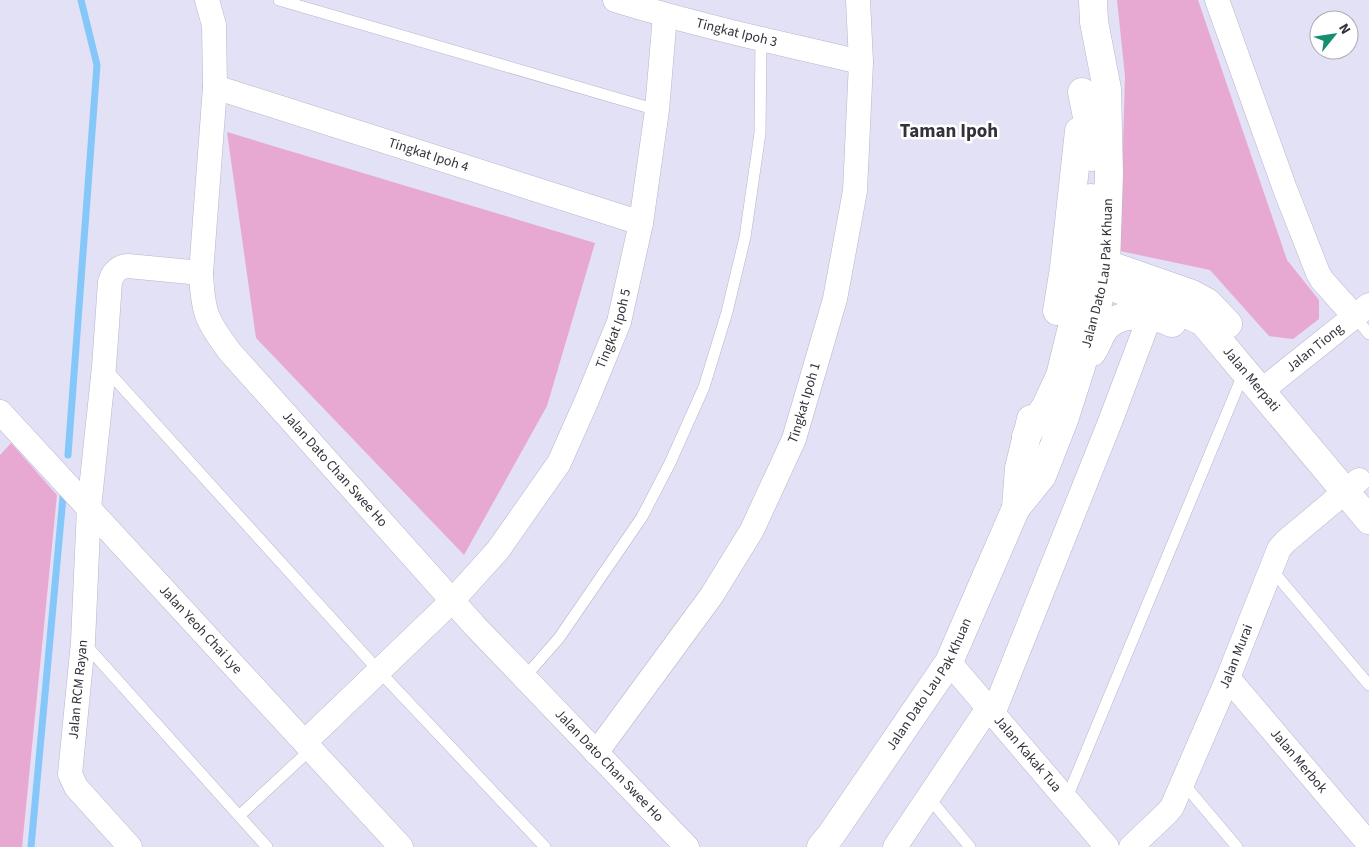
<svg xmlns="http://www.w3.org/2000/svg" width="1369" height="847" viewBox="0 0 1369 847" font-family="'Source Sans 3',sans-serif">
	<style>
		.green { fill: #e7a9d1 }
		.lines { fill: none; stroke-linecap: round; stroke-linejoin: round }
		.stream { stroke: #86c7fa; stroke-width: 7 }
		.service-casing { stroke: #b8b5c9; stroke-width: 12 }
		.minor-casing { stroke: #b8b5c9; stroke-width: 25 }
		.secondary-casing { stroke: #b8b5c9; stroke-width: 29 }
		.service { stroke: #fff; stroke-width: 11 }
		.minor { stroke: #fff; stroke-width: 24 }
		.secondary { stroke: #fff; stroke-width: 28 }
		.labels { text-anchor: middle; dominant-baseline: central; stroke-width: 5; stroke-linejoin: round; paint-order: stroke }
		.street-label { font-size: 14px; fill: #33323a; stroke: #fff }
		.district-label { font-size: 19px; font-weight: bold; fill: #33323a; stroke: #fff }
	</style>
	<rect width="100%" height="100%" fill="#e3e1f5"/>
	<path class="green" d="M1117,0H1198L1287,260L1319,300V319L1293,339L1269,336L1210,270L1120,251L1125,76Z
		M227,132L595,243L547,406L464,555L256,338Z
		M11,443L57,495L22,847H0V455Z"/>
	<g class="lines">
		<path class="stream" d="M68,455L97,65L81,0
			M31,847L63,497"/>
		<g class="service-casing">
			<path id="service" d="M279,0L657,110
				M1355,317L1369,334
				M105,368L379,671L545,847
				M1272,570L1369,685
				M84,643L267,847
				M524,678L559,638L642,517L670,463L704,387L727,312L745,237L760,133L761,40
				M1183,783L1237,847
				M929,798L970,847
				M1066,800L1244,372
				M239,816L311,749"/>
		</g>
		<g class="minor-casing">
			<g id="minor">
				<path id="s1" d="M207,0L214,25L215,87L201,273C203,313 206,320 230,352L474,625L687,847"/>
				<path id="s2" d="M615,0C696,25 778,43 861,62"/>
				<path d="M1217,0L1285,189L1318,273L1322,280L1355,317"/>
				<path id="s3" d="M215,87L641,223"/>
				<path id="s4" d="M1261,391L1369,305"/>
				<path id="s5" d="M0,412L401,847"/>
				<path id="s6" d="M949,662L1107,847"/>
				<path id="s7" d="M1228,678L1369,844"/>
				<path d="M993,714L1110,422L1150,316"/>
				<path id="s8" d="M305,742L452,601L498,550L559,463L587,400L619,322L641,223L657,110L665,15"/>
				<path id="s9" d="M596,753L712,595L752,530L794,439L835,299L855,191L861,62L858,0"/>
				<path id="s10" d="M130,847L76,787L70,774L83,642L89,508L104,367L110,282C113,272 118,267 128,266L201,273"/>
				<path d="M895,847L988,708"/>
				<path id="s11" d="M1131,847L1167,813L1172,807L1228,678L1279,549L1285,542L1359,480"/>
			</g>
		</g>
		<g class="secondary-casing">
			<g id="secondary">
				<path d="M1082,92L1092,142V157"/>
				<path id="s12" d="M1091,198C1090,212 1089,226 1087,240C1086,249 1083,257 1086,266C1091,289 1182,307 1204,323L1369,520"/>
				<path d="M1057,311L1064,268L1079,131"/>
				<path d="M1092,352C1098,344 1100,332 1108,325C1126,310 1153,315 1172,323"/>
				<path d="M1026,436L1046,406L1060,376L1075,315L1078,286L1084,277L1106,264L1192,294L1207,302L1228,324"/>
				<path d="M1016,508L1019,468L1031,419"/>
				<path id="s13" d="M821,847L831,835L949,662L1016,508L1042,476L1064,420L1081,367L1103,284L1106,264L1109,174L1107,89L1094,22L1093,0"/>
			</g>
		</g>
		<use href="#service" class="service"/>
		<use href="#minor" class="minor"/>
		<use href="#secondary" class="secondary"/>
	</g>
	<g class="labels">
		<g class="street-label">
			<text stroke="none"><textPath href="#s2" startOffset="126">Tingkat Ipoh 3</textPath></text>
			<text stroke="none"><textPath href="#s3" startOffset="224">Tingkat Ipoh 4</textPath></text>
			<text stroke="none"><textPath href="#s13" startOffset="646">Jalan Dato Lau Pak Khuan</textPath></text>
			<text stroke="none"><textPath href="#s8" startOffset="524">Tingkat Ipoh 5</textPath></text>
			<text stroke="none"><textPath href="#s4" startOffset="69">Jalan Tiong</textPath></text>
			<text stroke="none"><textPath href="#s12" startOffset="275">Jalan Merpati</textPath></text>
			<text stroke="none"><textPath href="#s9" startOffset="410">Tingkat Ipoh 1</textPath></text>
			<text stroke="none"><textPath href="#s1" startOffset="518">Jalan Dato Chan Swee Ho</textPath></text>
			<text stroke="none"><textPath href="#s5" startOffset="296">Jalan Yeoh Chai Lye</textPath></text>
			<text stroke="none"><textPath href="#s11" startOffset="221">Jalan Murai</textPath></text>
			<text stroke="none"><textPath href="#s13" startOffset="196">Jalan Dato Lau Pak Khuan</textPath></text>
			<text stroke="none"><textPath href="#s10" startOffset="180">Jalan RCM Rayan</textPath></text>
			<text stroke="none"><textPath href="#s6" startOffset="121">Jalan Kakak Tua</textPath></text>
			<text stroke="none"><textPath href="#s7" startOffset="109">Jalan Merbok</textPath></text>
			<text stroke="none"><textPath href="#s1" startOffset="922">Jalan Dato Chan Swee Ho</textPath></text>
		</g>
		<g class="district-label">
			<text x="949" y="131">Taman Ipoh</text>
		</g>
	</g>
	<g transform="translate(1334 35) rotate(60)"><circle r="24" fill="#ffffff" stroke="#adadb0"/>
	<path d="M0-4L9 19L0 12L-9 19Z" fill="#178d6f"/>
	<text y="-8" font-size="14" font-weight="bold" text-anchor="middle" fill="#33323a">N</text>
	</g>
</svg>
